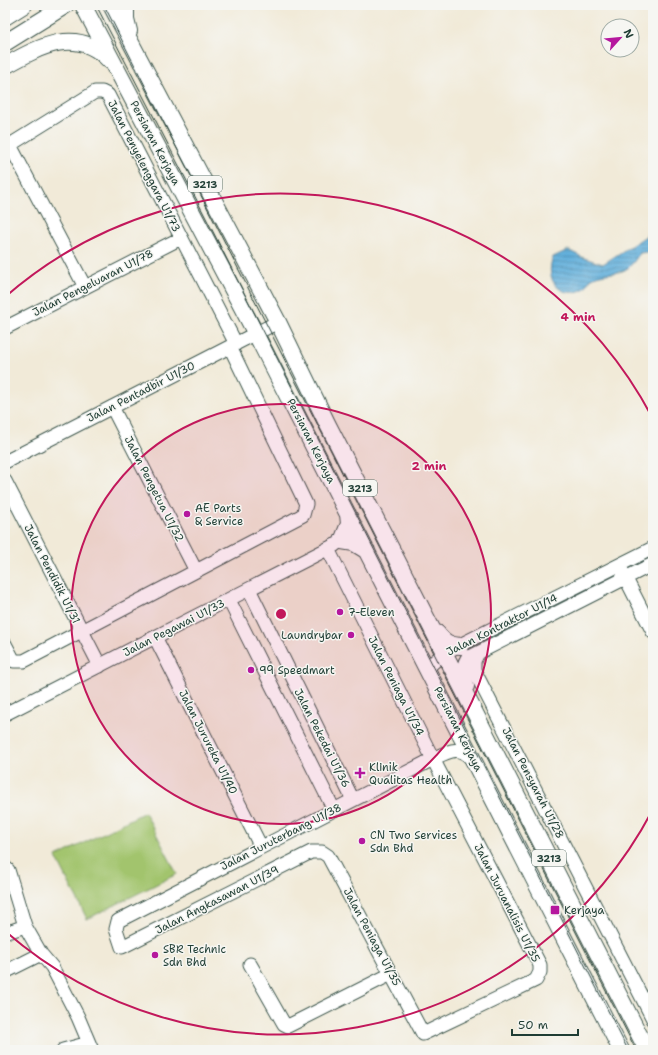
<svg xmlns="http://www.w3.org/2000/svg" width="658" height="1055" viewBox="0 0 658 1055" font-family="'Shantell Sans',sans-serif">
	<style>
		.garden { fill: #a2c46d; stroke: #608050 }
		.water { fill: url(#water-rules); stroke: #407687 }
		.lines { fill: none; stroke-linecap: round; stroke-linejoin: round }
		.minor-casing { stroke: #3e574d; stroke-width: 15 }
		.major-casing { stroke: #3e574d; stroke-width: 18 }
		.minor { stroke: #fff; stroke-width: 13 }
		.major { stroke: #fff; stroke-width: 16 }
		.tram { stroke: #1f3d34; stroke-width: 1 }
		.ring { fill: none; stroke: #c2185b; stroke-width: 2 }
		.poi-dot { fill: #b5179e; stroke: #f6f6f2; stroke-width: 1.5 }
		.labels { text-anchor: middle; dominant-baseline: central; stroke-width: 3; stroke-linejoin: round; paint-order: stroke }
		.shield { fill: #f6f6f2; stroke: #60746d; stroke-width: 1 }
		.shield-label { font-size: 10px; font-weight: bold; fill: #1f3d34 }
		.street-label { font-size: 11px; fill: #1f3d34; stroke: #f6f6f2 }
		.poi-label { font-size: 11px; fill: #1f3d34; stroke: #f6f6f2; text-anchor: start }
		.centre { fill: #c2185b; stroke: #f6f6f2; stroke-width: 2 }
		.ring-label { font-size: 12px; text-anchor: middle; font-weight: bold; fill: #c2185b; stroke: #f6f6f2; stroke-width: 3; stroke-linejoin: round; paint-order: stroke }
	</style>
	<defs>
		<pattern id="water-rules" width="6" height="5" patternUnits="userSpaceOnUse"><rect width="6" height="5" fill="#60aeda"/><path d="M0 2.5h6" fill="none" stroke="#4f8fb2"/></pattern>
	</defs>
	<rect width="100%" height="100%" fill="#f6f6f2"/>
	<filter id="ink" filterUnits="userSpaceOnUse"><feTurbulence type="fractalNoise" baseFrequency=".025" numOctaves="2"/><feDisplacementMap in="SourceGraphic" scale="8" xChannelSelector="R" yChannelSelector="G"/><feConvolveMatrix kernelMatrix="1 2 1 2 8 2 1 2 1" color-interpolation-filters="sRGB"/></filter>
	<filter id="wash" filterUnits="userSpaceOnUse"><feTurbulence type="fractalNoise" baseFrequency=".012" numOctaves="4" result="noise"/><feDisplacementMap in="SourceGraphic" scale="16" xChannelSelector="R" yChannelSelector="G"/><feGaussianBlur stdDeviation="0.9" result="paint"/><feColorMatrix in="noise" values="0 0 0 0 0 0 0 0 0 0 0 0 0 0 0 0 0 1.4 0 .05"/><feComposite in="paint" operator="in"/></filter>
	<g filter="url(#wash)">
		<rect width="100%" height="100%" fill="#f1ead8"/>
		<path class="garden" d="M145,812L177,874L87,919L56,857Z"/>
		<path class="water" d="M653,223V251L640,253C636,258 633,264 628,268C619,275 602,272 592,278C588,281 587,288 582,290C559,299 544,279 553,257L568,250L584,258L603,264L646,236Z"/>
	</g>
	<g filter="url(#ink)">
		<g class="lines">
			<g class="minor-casing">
				<path id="minor" d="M10,145L85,287
					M5,148L95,92H102L108,95L236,344
					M5,328L181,238
					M112,407L196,571
					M5,462L278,322
					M5,481L100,666
					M328,549L433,759L540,965V972L536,980L423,1034L328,856L322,852H311L122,947L116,929L118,921L433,759C449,751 460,744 473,761
					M622,571L653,632
					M249,589L353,800
					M229,600L334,810
					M155,637L261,847
					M5,644L14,661H24L303,515L306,504L230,347
					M478,653L474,661V670L653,1019
					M470,657L653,564
					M427,668L444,653L653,548
					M5,714L335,545
					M5,867L8,870L25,926L41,954L52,967L78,1017L92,1050
					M11,931L25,926
					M250,964L284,1024L288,1026L391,974
					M5,972L41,954
					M63,1050L89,1043"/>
			</g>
			<g class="major-casing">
				<path id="major" d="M83,5L256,334L621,1050
					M111,5L278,322L327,423L647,1050
					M126,5V19L129,31
					M5,17L24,5
					M5,43L66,5
					M5,66C39,47 77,25 110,61
					M348,514L349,524L342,541L354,543L367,551
					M437,633C444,642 449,645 460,646
					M466,686C462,676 463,668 469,658"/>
			</g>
			<use href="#minor" class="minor"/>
			<use href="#major" class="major"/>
			<path class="tram" d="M96,5L205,216L628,1050
				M104,5L636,1050"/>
		</g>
	</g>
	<circle cx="281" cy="614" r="210" fill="#c2185b" fill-opacity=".12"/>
	<g class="ring">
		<circle cx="281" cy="614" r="210"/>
		<path d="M652 811A420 420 0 0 1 5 931M5 297A420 420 0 0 1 652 417"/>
	</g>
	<g class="poi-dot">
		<circle cx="187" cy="514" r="4"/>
		<circle cx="340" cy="612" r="4"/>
		<circle cx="351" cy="635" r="4"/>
		<circle cx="251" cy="670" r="4"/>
		<path d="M358 767h4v4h4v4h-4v4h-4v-4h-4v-4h4z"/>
		<circle cx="362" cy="841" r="4"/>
		<rect x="550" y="905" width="10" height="10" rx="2"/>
		<circle cx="155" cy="955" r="4"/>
	</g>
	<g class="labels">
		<g class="shield">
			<rect x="188" y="176" width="34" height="16" rx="3"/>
			<rect x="343" y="480" width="34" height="16" rx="3"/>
			<rect x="532" y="850" width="34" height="16" rx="3"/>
		</g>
		<g class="shield-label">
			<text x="205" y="184">3213</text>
			<text x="360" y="488">3213</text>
			<text x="549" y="858">3213</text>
		</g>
		<g class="street-label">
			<text transform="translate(155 143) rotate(62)">Persiaran Kerjaya</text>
			<text transform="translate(144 166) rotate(63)">Jalan Penyelenggara U1/73</text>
			<text transform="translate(93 283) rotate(-27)">Jalan Pengeluaran U1/78</text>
			<text transform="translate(141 392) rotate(-27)">Jalan Pentadbir U1/30</text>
			<text transform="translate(311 441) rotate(63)">Persiaran Kerjaya</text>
			<text transform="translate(154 489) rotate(63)">Jalan Pengetua U1/32</text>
			<text transform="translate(52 574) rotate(63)">Jalan Pendidik U1/31</text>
			<text transform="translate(502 625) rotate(-27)">Jalan Kontraktor U1/14</text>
			<text transform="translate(174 628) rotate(-27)">Jalan Pegawai U1/33</text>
			<text transform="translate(396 686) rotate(63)">Jalan Peniaga U1/34</text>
			<text transform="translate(458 729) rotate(63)">Persiaran Kerjaya</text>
			<text transform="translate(322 738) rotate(63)">Jalan Pekedai U1/36</text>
			<text transform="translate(208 742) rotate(63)">Jalan Jurureka U1/40</text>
			<text transform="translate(533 783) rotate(63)">Jalan Pensyarah U1/28</text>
			<text transform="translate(281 837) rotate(-27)">Jalan Juruterbang U1/38</text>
			<text transform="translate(217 900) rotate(-27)">Jalan Angkasawan U1/39</text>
			<text transform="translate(507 903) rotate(63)">Jalan Juruanalisis U1/35</text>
			<text transform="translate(372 937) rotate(62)">Jalan Peniaga U1/35</text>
		</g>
		<g class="poi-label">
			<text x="195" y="508">AE Parts<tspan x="195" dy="13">&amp; Service</tspan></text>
			<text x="348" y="612">7-Eleven</text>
			<text x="343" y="635" text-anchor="end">Laundrybar</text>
			<text x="259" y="670">99 Speedmart</text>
			<text x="369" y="767">Klinik<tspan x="369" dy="13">Qualitas Health</tspan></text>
			<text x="370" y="835">CN Two Services<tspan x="370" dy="13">Sdn Bhd</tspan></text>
			<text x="564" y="910">Kerjaya</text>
			<text x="163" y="949">SBR Technic<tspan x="163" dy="13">Sdn Bhd</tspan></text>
		</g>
	</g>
	<circle cx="281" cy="614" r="6" class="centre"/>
	<g class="ring-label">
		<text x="578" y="321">4 min</text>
		<text x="429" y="470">2 min</text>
	</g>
	<rect width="658" height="1055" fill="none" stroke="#f6f6f2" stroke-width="20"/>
	<g transform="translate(620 38) rotate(63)"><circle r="19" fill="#f6f6f2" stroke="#a0aca6"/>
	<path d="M0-3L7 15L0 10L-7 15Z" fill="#b5179e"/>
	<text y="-6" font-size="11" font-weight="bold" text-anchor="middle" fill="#1f3d34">N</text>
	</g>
	<path d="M512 1029v6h66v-6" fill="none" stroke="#1f3d34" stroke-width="2"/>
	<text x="518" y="1029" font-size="12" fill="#1f3d34" stroke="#f6f6f2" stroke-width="3" paint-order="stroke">50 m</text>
</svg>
